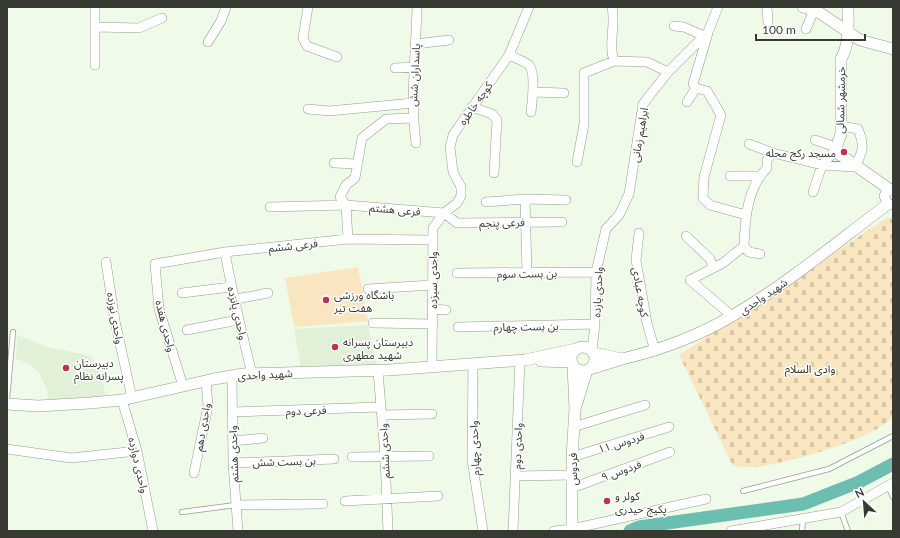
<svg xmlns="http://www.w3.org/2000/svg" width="900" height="538" viewBox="0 0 900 538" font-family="Lato,'Noto Sans Arabic',sans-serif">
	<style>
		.built { fill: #e1f1d8 }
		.cemetery { fill: url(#cemetery-stones) }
		.park { fill: #f9e6c0 }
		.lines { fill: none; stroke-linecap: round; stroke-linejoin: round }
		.river { stroke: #6cbeb0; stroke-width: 13 }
		.service-casing { stroke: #939d8c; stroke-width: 6 }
		.minor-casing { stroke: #939d8c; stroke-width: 10 }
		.tertiary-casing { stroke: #939d8c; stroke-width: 12 }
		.service { stroke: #fff; stroke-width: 4.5 }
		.minor { stroke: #fff; stroke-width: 9 }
		.tertiary { stroke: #fff; stroke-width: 11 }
		.poi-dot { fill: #c03052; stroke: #fff; stroke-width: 1.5 }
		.labels { text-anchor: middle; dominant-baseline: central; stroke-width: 3; stroke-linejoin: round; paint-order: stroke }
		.street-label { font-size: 11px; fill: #363a33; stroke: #fff }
		.poi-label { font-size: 11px; fill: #363a33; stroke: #fff; text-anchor: start }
		.park-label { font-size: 11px; fill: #36290e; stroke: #fff }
	</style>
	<defs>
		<pattern id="cemetery-stones" width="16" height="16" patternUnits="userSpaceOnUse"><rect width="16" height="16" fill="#f9e6c0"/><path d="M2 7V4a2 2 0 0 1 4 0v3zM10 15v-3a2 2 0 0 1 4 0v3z" fill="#d6c6a5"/></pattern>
	</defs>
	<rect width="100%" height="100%" fill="#effae8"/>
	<path class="built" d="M368,325L377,366L301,369L294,329Z
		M17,335L48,347L90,356L96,363L101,374L106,397L47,406L48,392L39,372L28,363L16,359Z"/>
	<path class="cemetery" d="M887,218L893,219V416C877,439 792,461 763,466C754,468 742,466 733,466L679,355Z"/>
	<path class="park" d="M358,267L368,321L294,327L285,278Z"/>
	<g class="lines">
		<path class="river" d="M630,531L639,527L803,504L859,482L893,464"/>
		<g class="service-casing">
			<path id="service" d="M7,399L13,332
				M888,486L893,497
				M743,491L829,469L893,436
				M182,512L236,505
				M841,512L848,531
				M802,531L803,519"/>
		</g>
		<g class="minor-casing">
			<path id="minor" d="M308,7L303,38L307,46L337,57
				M612,7C616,25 608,44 614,61
				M767,7L768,22
				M674,26L684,27L704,36
				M95,27L139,28L162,18
				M806,29L814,10
				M708,33L693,84L696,88L707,91L721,115L704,177L703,198L710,205L746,215
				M208,42L221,21L226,7
				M416,44L449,40
				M509,55C515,58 524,61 529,65C536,73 532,102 531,112
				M95,65V7
				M395,68L415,67
				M533,92L564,93
				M687,102L696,88
				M472,107L492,114L497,120L494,173
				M308,109L329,111L413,103
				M815,140L836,147
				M416,143C410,98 416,52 417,7
				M749,144L773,153
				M577,162L584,124V73L614,61L647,62L668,72
				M334,163L357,164
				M730,176H758
				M893,189L886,192L884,196L888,204L893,205
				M813,192L822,165L835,151
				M525,199L527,273
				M486,202L525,199L566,200
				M270,207L346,205L444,213L457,223L562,222
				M639,233L636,260L647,323L655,351
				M686,236L710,259L713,267
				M348,239L346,205L340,197L346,185L355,178L362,138L386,119L413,118
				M744,246L749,252L760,254
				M225,252C232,293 242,333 252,374
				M106,262L115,321L132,398
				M457,273L596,272
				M368,289L432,285
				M182,293L231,287
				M236,299L268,293
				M432,309L446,310
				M732,316L690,280L723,263L744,246C745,219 747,188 767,168V160L773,153L822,165L855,167C863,151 865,146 858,129L841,126
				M373,323L433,324
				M458,327L595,324
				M187,330L238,320
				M592,350L595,324L596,272L606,229L619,215L629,194L643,104L668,72L708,32L718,7
				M473,364L472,460L483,531
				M432,367L433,228L444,213L457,203L461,196V187L453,172L450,147L453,135L509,55L529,7
				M378,371L385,456L388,531
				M232,376L233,463L238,531
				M183,386L159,309L155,264L225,252L348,239L432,240
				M122,400L137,451L153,531
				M232,412L380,407
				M382,415L432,414
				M573,427L645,405
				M233,441L263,438
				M7,449L71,458L137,451
				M352,457L429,456
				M572,457L669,427
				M233,463L334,459
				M194,473L208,406L206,381
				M516,476L572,475
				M572,488L670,452
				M345,501L438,496
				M236,505L323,504
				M513,531L520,360
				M554,531L572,529L706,499
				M731,531L841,512L893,483"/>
		</g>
		<g class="tertiary-casing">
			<path id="tertiary" d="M803,7L817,11L860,40L893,49
				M848,7C848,25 850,43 841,59V134L835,151L889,189
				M571 359a12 12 0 1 1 24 0a12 12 0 1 1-24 0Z
				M622,359C660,350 698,336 732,316C787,284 837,242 888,204
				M541,361L572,362
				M573,366L575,409L587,370
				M590,369L622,359L594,353
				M7,404L38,406L90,403L122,400L214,379L243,374L389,370L525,360L576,349
				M572,531V457L575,409"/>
		</g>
		<use href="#service" class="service"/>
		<use href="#minor" class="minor"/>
		<use href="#tertiary" class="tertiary"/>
	</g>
	<g class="poi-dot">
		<circle cx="844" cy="152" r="4"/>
		<circle cx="326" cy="300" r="4"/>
		<circle cx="335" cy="347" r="4"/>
		<circle cx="66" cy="368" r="4"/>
		<circle cx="607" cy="501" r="4"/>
	</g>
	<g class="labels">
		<g class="street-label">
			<text transform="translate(414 75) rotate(-87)">پاسداران شش</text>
			<text transform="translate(840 100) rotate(-89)">خرمشهر شمالی</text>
			<text transform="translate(475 103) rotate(-55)">كوچه خاطره</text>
			<text transform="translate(639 135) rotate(-80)">ابراهیم زمانی</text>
			<text transform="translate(395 209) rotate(5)">فرعی هشتم</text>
			<text transform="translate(502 222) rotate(-1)">فرعی پنجم</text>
			<text transform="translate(293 245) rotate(-6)">فرعی ششم</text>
			<text transform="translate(527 273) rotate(-1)">بن بست سوم</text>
			<text transform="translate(432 280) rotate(-90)">واحدی سیزده</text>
			<text transform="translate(597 292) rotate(-87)">واحدی یازده</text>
			<text transform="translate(641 292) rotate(80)">کوچه عبادی</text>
			<text transform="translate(763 296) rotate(-34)">شهید واحدی</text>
			<text transform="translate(238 313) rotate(77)">واحدی پانزده</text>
			<text transform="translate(116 318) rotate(80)">واحدی نوزده</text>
			<text transform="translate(166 326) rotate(76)">واحدی هفده</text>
			<text transform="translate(526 326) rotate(-1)">بن بست چهارم</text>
			<text transform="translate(265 374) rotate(-3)">شهید واحدی</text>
			<text transform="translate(306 410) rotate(-2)">فرعی دوم</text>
			<text transform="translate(202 427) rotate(-80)">واحدی دهم</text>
			<text transform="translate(621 442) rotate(-17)">فردوس ۱۱</text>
			<text transform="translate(517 446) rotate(-88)">واحدی دوم</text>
			<text transform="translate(474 448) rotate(-92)">واحدی چهارم</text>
			<text transform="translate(384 451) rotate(-93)">واحدی ششم</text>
			<text transform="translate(233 454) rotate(-92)">واحدی هشتم</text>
			<text transform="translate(284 461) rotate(-2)">بن بست شش</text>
			<text transform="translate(139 465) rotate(77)">واحدی دوازده</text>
			<text transform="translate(572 469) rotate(-90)">فردوس</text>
			<text transform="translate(621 470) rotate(-20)">فردوس ۹</text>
		</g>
		<g class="poi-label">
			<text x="836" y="152" text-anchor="end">مسجد رکج محله</text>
			<text x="334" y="294">باشگاه ورزشی<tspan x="334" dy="13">هفت تیر</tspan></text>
			<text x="343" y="341">دبیرستان پسرانه<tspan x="343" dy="13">شهید مطهری</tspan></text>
			<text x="74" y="362">دبیرستان<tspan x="74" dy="13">پسرانه نظام</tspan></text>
			<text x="615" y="495">کولر و<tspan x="615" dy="13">پکیج حیدری</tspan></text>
		</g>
		<g class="park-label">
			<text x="810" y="368">وادی السلام</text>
		</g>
	</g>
	<rect width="900" height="538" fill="none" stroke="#363a33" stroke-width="16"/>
	<g transform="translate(864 502) rotate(334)" stroke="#ffffff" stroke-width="3" paint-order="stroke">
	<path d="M0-3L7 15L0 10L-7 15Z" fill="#363a33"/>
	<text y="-6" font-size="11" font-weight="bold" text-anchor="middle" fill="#363a33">N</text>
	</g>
	<path d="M756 34v6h109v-6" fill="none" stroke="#363a33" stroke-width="2"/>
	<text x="762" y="34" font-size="12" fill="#363a33" stroke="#ffffff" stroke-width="3" paint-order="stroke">100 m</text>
</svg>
